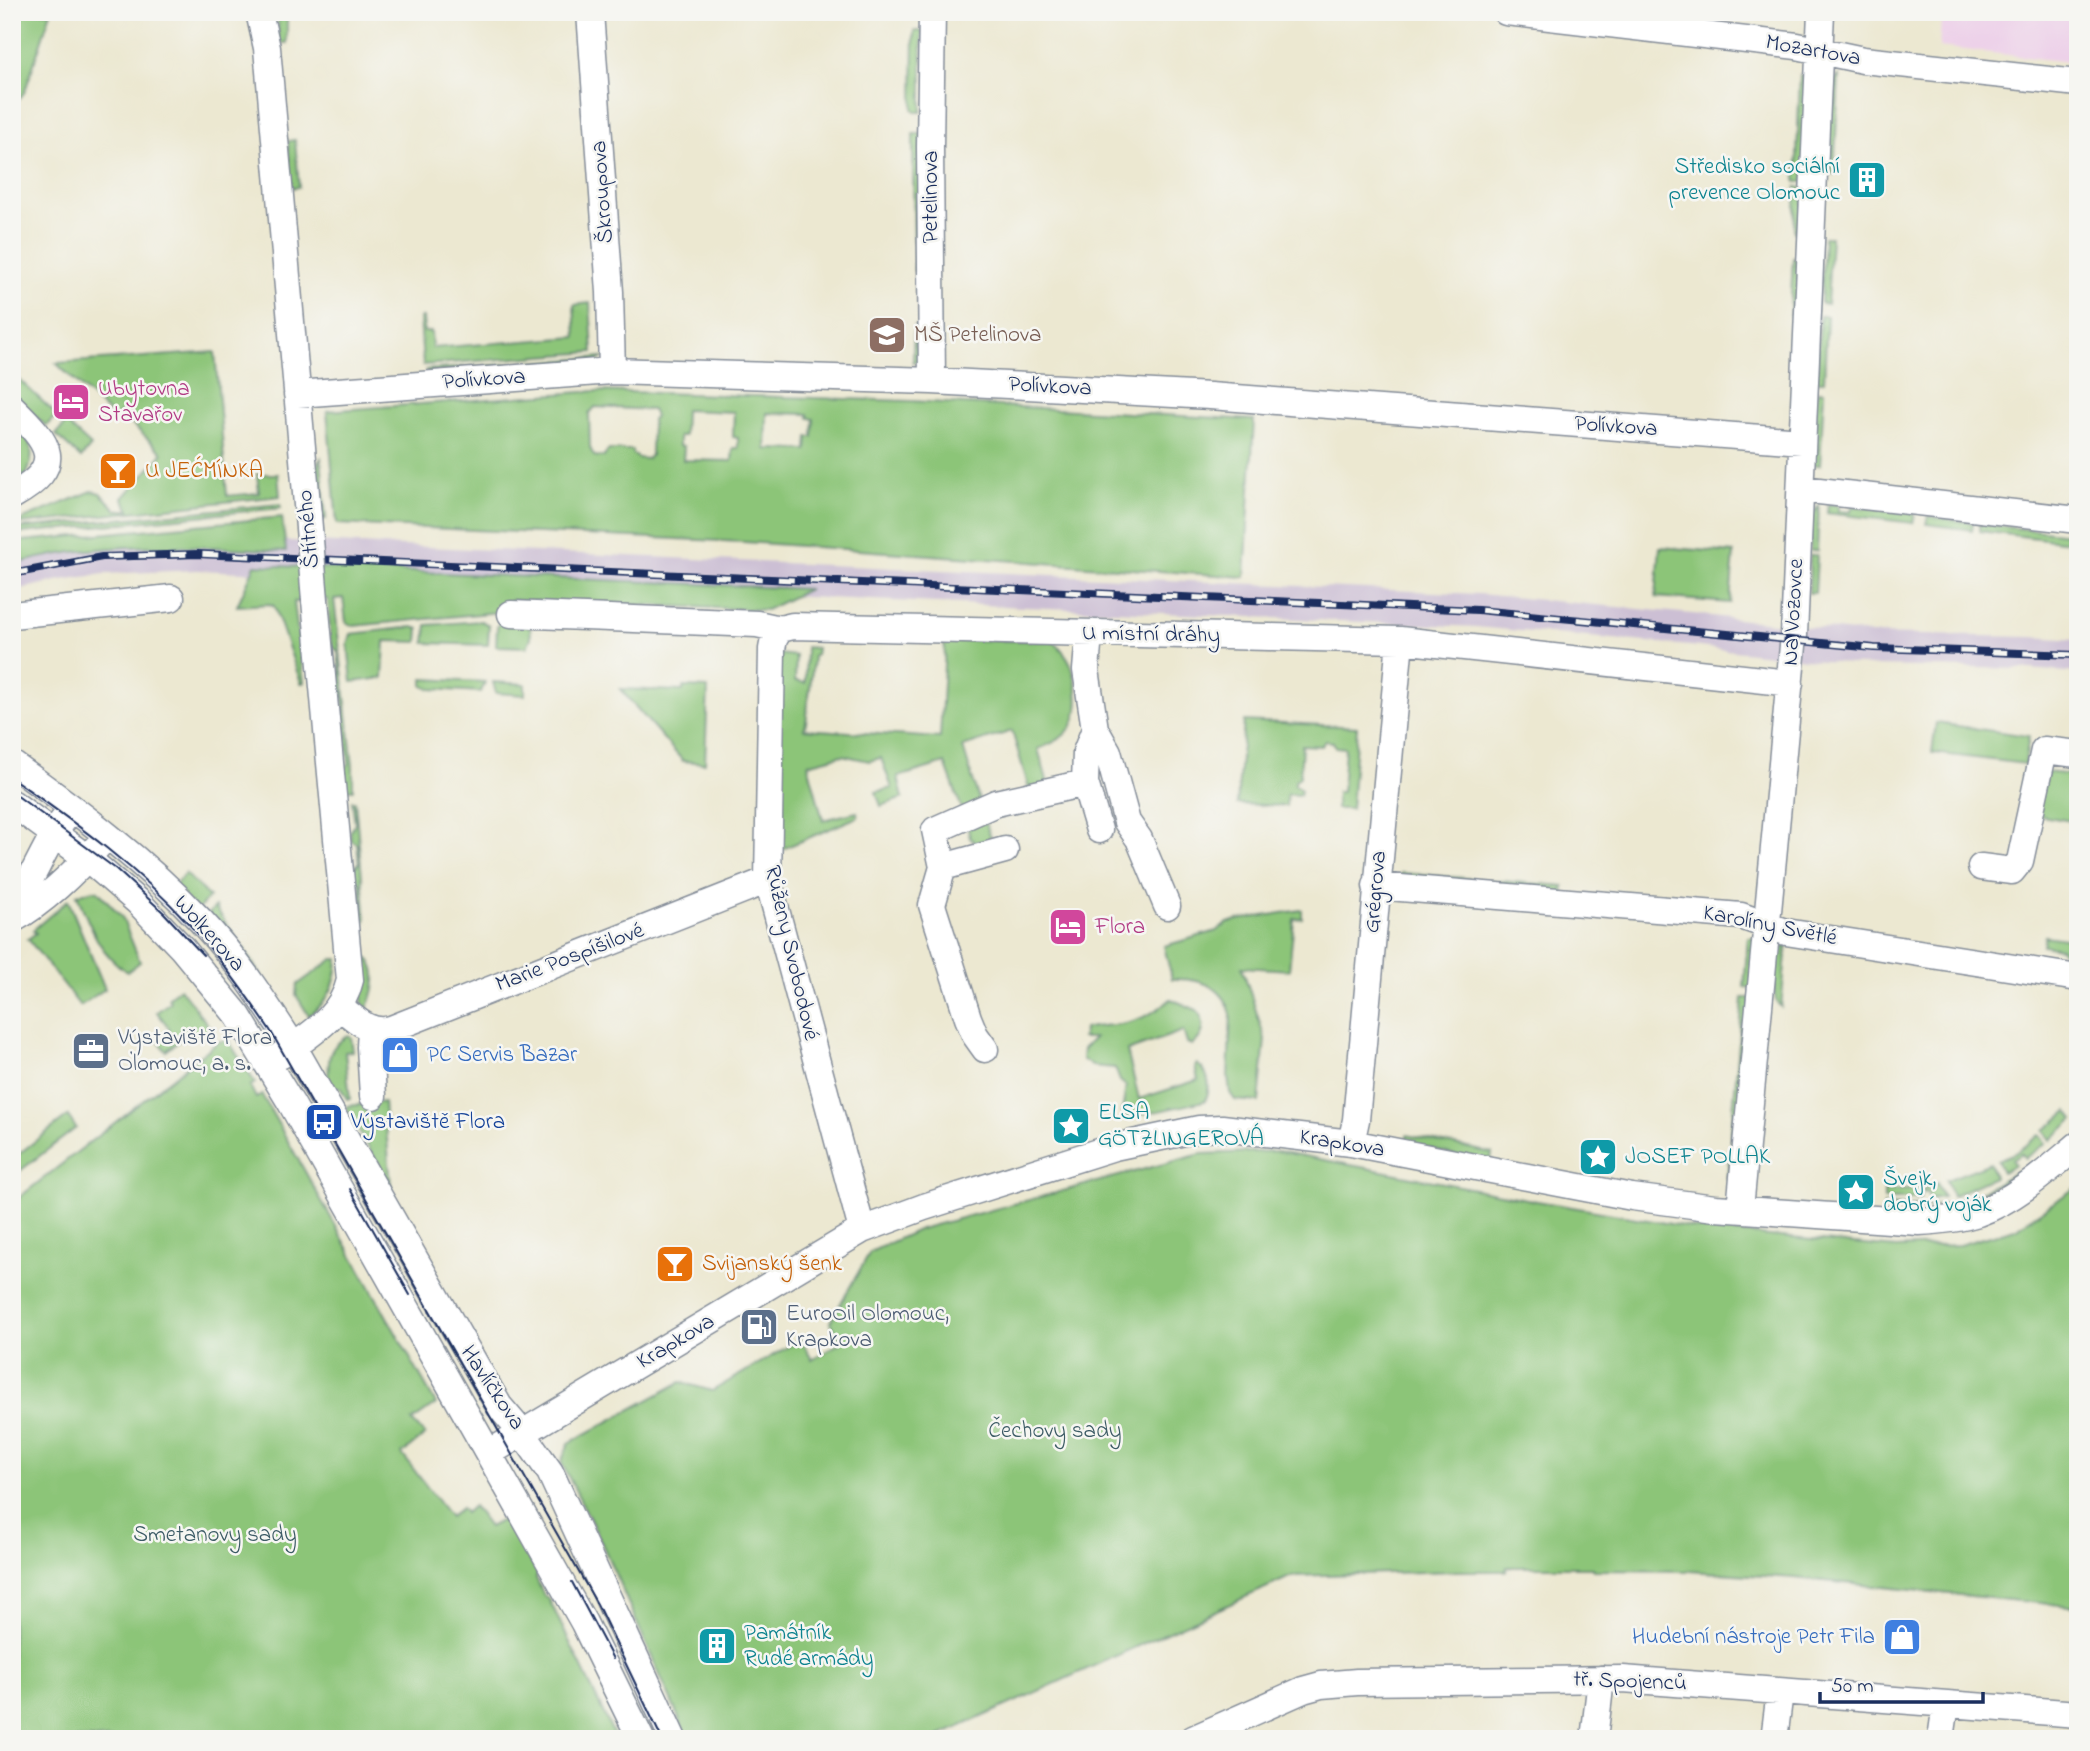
<svg xmlns="http://www.w3.org/2000/svg" width="2090" height="1751" viewBox="0 0 2090 1751" font-family="'Indie Flower',sans-serif">
	<style>
		.built { fill: #edd1e9 }
		.industrial { fill: #ccbfd4 }
		.green { fill: #8cc578; stroke: #547a6b; stroke-width: 2; fill-rule: evenodd }
		.lines { fill: none; stroke-linecap: round; stroke-linejoin: round }
		.minor-casing { stroke: #848c98; stroke-width: 29 }
		.minor { stroke: #fff; stroke-width: 26 }
		.tram { stroke: #1b2f5e; stroke-width: 2 }
		.rail-casing { stroke: #1b2f5e; stroke-width: 8 }
		.rail { stroke: #f6f6f2; stroke-width: 5; stroke-dasharray: 16; stroke-linecap: butt }
		.minor-bridge-casing { stroke: #848c98; stroke-width: 29; stroke-linecap: butt }
		.minor-bridge { stroke: #fff; stroke-width: 26 }
		.labels { text-anchor: middle; dominant-baseline: central; stroke-width: 5; stroke-linejoin: round; paint-order: stroke }
		.street-label { font-size: 23px; fill: #1b2f5e; stroke: #f6f6f2 }
		.culture-label { font-size: 23px; fill: #0d838f; stroke: #f6f6f2; text-anchor: start }
		.education-label { font-size: 23px; fill: #785e54; stroke: #f6f6f2; text-anchor: start }
		.hotel-label { font-size: 23px; fill: #b23c85; stroke: #f6f6f2; text-anchor: start }
		.food-label { font-size: 23px; fill: #c56008; stroke: #f6f6f2; text-anchor: start }
		.service-label { font-size: 23px; fill: #4e5e75; stroke: #f6f6f2; text-anchor: start }
		.shop-label { font-size: 23px; fill: #366cbe; stroke: #f6f6f2; text-anchor: start }
		.transit-label { font-size: 23px; fill: #164399; stroke: #f6f6f2; text-anchor: start }
		.park-label { font-size: 23px; fill: #3d5c66; stroke: #f6f6f2 }
	</style>
	<rect width="100%" height="100%" fill="#f6f6f2"/>
	<filter id="ink" filterUnits="userSpaceOnUse"><feTurbulence type="fractalNoise" baseFrequency=".0143" numOctaves="2"/><feDisplacementMap in="SourceGraphic" scale="14" xChannelSelector="R" yChannelSelector="G"/><feConvolveMatrix kernelMatrix="1 2 1 2 8 2 1 2 1" color-interpolation-filters="sRGB"/></filter>
	<filter id="wash" filterUnits="userSpaceOnUse"><feTurbulence type="fractalNoise" baseFrequency=".00686" numOctaves="4" result="noise"/><feDisplacementMap in="SourceGraphic" scale="28" xChannelSelector="R" yChannelSelector="G"/><feGaussianBlur stdDeviation="1.57" result="paint"/><feColorMatrix in="noise" values="0 0 0 0 0 0 0 0 0 0 0 0 0 0 0 0 0 1.4 0 .05"/><feComposite in="paint" operator="in"/></filter>
	<g filter="url(#wash)">
		<rect width="100%" height="100%" fill="#ece8d1"/>
		<path class="built" d="M1942,12H2078V63L1939,47Z"/>
		<path class="industrial" d="M269,540L1479,594L1693,614L1871,634L2031,637L2078,640V673L2029,669L1869,666L1690,646L1476,627L198,570L104,574L61,580L12,591V557L56,548Z"/>
		<path class="green" d="M12,12H51L25,91L12,109Z
			M278,12H287V43H278Z
			M914,31H922V112H915L913,109Z
			M1800,75L1808,76L1804,182H1796Z
			M1839,75L1834,174L1827,172L1830,86Z
			M913,134H922L921,271H914Z
			M295,140L299,187L294,188L291,186L288,141Z
			M1796,187L1803,188L1802,232H1794Z
			M1824,237H1831L1827,304L1821,303Z
			M1793,258L1798,259V315H1790Z
			M590,303L593,352L423,365L420,318L423,317L424,332H431L432,348L576,337L574,305Z
			M1820,316H1827L1824,381H1817Z
			M914,326H921V362H913Z
			M215,352L227,496L259,493L257,474H278L280,496L12,525V519L19,521L92,491L100,493L117,510H130L123,498L163,453L120,413L115,419L56,363Z
			M604,357L598,361L427,373L426,370Z
			M12,373L57,415L46,426L12,394Z
			M596,391L910,401L1254,420L1245,577L744,542L337,524L327,411ZM595,407L652,410L655,416L652,420L651,455L647,459L638,458L633,454V450H608L604,457L594,456L590,448L589,414ZM685,410L734,412L733,437L738,438V448H733L732,461L683,460L684,447L679,446V436H684ZM767,413L808,414L809,418L814,419L813,437H808L807,450L766,449Z
			M1817,391H1824L1820,465H1813Z
			M66,423L91,446L81,458L56,435Z
			M22,427C32,446 36,457 25,477L12,465V431Z
			M321,458L326,519H320L316,466Z
			M280,504L281,508L12,534V529Z
			M1828,504L1839,505V511L1851,512L1852,506L1915,514L1913,523L1827,513Z
			M1819,506L1817,551H1810L1812,514Z
			M1928,516L1973,523L1972,530L1926,524Z
			M282,517L286,551C195,546 101,539 12,565V542Z
			M1980,524L2078,535V543L1980,531Z
			M1660,547L1734,553L1730,603L1656,597Z
			M1810,555H1817L1815,593H1809Z
			M255,565L809,589L766,610L511,600L510,611L353,626L346,622L343,598L334,599L353,766V790H345L343,770L349,764L345,729L339,724V719L344,711L342,690L335,685V681L340,673L338,651L331,646L328,599L294,602L304,683H301L274,606L270,604L237,606Z
			M502,619L530,626L531,638L527,647L496,646L497,627Z
			M481,621L489,625L488,645L425,643L427,625Z
			M413,627L419,629L418,642L385,641L383,678L352,682L348,644L351,634Z
			M941,640L1053,641C1070,656 1074,668 1077,690C1081,723 1069,738 1038,749L1049,787L1030,792L1012,731L963,747L981,807L963,812L945,763L898,777L903,798L881,806L876,792L892,788L881,758L869,761L842,755L808,764L823,820L857,812L858,817L780,850L778,654L796,656L795,681L805,683L806,647L817,648L816,655L813,656C812,672 811,686 808,701C807,711 808,719 804,729L940,738L945,647Z
			M423,679L485,682L481,692L430,689L423,686Z
			M493,682L525,684V695L496,693Z
			M683,687L708,688L705,763L683,761L620,689L683,691Z
			M1244,721L1357,727L1351,809H1336L1337,792H1342L1345,748L1336,747L1333,742L1325,741L1321,746L1302,745L1300,777L1295,780V785L1301,790L1300,795L1287,794L1286,806L1237,804Z
			M1936,723L2029,736L2025,764L1932,753Z
			M2047,772L2078,776V822L2035,815Z
			M352,801H355L366,921H359V914L362,911L360,883L354,879L353,868L359,863L357,844L351,840L350,831L355,823Z
			M985,821L994,846L981,848L970,838L968,828Z
			M185,873L209,897L197,911L173,887Z
			M1401,873L1564,886L1563,894L1400,880Z
			M94,890L98,891L122,917L140,962L127,972C97,951 91,927 77,895Z
			M68,900L105,989L80,1006L28,939L36,933L33,930Z
			M215,907L263,978L204,918Z
			M1302,910V918L1294,919L1289,970L1242,967L1265,1039L1259,1102L1235,1100L1230,1093L1228,1076L1231,1014C1224,985 1199,978 1172,979L1164,946L1217,931L1228,923L1237,920Z
			M2045,936L2071,940L2072,938L2078,939V959L2067,958L2060,948L2043,945Z
			M1748,937H1755L1752,988L1744,987Z
			M1787,944L1781,1007C1768,997 1777,967 1779,951Z
			M362,956C383,963 375,997 365,1011C358,999 365,973 362,956Z
			M333,959H338C337,983 329,1001 309,1016L296,995L297,985Z
			M180,988L211,1029L198,1039L191,1032L166,1051L157,1039L170,1029L157,1012L170,1002L168,998Z
			M1743,998H1751L1734,1180L1727,1179Z
			M1171,999L1197,1010C1206,1023 1206,1035 1192,1045L1187,1043L1183,1031L1127,1051L1139,1099L1198,1080L1195,1066L1197,1064C1210,1073 1211,1088 1205,1101L1127,1118L1122,1112L1126,1086L1120,1081L1115,1068L1092,1066L1082,1059L1083,1049L1094,1038H1082L1084,1029C1095,1026 1103,1026 1113,1025C1135,1023 1155,1013 1171,999Z
			M347,1036L351,1037L353,1051L345,1052L350,1099H347L340,1087L335,1089L328,1080C329,1057 327,1049 347,1036Z
			M228,1040L255,1083L250,1086L256,1098L262,1095L436,1404L412,1421L425,1435L402,1454L450,1517L461,1508L465,1513L473,1506L489,1527L504,1519L538,1573L536,1578L544,1596L549,1599L616,1739H12V1203L218,1042Z
			M384,1102L391,1187L346,1108L347,1106Z
			M2068,1111L2074,1119L2051,1140L2044,1131Z
			M68,1116L76,1128L12,1177V1159Z
			M1407,1135L1492,1153L1490,1165L1406,1142Z
			M2039,1135L2046,1143L2025,1158L2021,1154L2012,1160L2015,1165L2002,1172L1997,1160L2015,1153Z
			M1278,1151L1537,1201L1706,1230L1896,1248L1959,1245L2015,1229L2078,1186V1607L1795,1578L1689,1571L1593,1570L1592,1567H1507L1506,1571H1456L1292,1576L933,1739H688L599,1537L561,1462L569,1443L681,1382L712,1391L801,1339L812,1360L841,1342L830,1322L870,1252L920,1229L1201,1154Z
			M1990,1163L1994,1177L1952,1196L1946,1180Z
			M2017,1171L2018,1174C1967,1204 1944,1210 1884,1208V1205C1906,1206 1929,1208 1951,1203C1975,1197 1997,1183 2017,1171Z
			M1937,1183L1943,1197L1929,1199L1928,1193L1921,1192L1920,1199H1884V1191L1922,1189Z"/>
	</g>
	<g filter="url(#ink)">
		<g class="lines">
			<g class="minor-casing">
				<path id="minor" d="M259,12L267,48L308,516
					M590,12L610,292L612,371
					M932,12L930,147L932,381
					M1506,12L1797,46L1863,60L2078,83
					M297,394L612,371L932,381L1210,396L1802,441
					M12,407C49,443 68,465 12,496
					M1801,489L2078,520
					M511,614L757,624L780,629L793,626L1400,640L1790,683
					M12,615L171,598
					M780,629L774,639L772,649L768,880L862,1230
					M1089,634L1086,670L1095,729L1086,752L1085,783L1099,830
					M1095,729L1108,752L1127,822L1139,839L1167,906
					M12,764C79,812 145,861 201,921C237,959 265,1003 293,1046L499,1406L523,1434L550,1472L673,1739
					M12,803L87,858L138,902L182,948L238,1016L291,1103L584,1623L641,1739
					M1005,850L943,867L935,830L996,803L1085,783
					M943,867L932,905L968,1018L975,1035L985,1049
					M1981,867L2012,871L2020,861L2044,750L2078,754
					M1376,886L1741,916L1786,932L2078,978
					M12,907C34,880 43,847 64,819
					M12,920C42,904 76,871 98,846
					M340,1007C356,1019 370,1035 391,1029L768,880
					M371,1029L370,1047L373,1096
					M280,1056C309,1035 342,1017 350,980L315,600
					M1351,1143L1356,1120L1400,640
					M1740,1209L1794,635L1821,12
					M489,1453L862,1230L924,1207L1114,1147L1199,1129L1222,1128L1351,1143L1632,1197L1715,1208L1919,1222C1938,1221 1959,1219 1978,1213C2015,1200 2048,1170 2078,1145
					M1193,1739L1303,1690L1321,1685L1357,1682L1623,1679L2078,1714
					M1594,1739L1601,1679
					M1774,1739L1780,1692
					M1941,1739L1946,1704"/>
			</g>
			<use href="#minor" class="minor"/>
			<path class="tram" d="M12,778C75,823 137,867 189,924C219,956 245,993 270,1030L597,1604L662,1739
				M12,792L116,869L164,913L203,955
				M350,1189L410,1295
				M572,1582L613,1659"/>
			<g class="rail-casing">
				<path id="rail" d="M12,574L102,557L198,554L1478,610L1874,648L2078,655"/>
			</g>
			<use href="#rail" class="rail"/>
			<g class="minor-bridge-casing">
				<path id="minor-bridge" d="M308,516L315,600"/>
			</g>
			<use href="#minor-bridge" class="minor-bridge"/>
		</g>
	</g>
	<defs>
		<g id="building-square" transform="scale(2.0125)"><rect x="-9" y="-9" width="18" height="18" rx="4" fill="#0f9aa8" stroke="#f6f6f2"/><path d="M-4-6H4V6H1V3H-1V6H-4ZM-2.5-4.3h1.7v1.8h-1.7ZM.8-4.3h1.7v1.8H.8ZM-2.5-1h1.7V.8h-1.7ZM.8-1h1.7V.8H.8Z" fill="#fff"/></g>
		<g id="school-square" transform="scale(2.0125)"><rect x="-9" y="-9" width="18" height="18" rx="4" fill="#8d6e63" stroke="#f6f6f2"/><path d="M0-5L7-2L0 1L-7-2ZM-4 1L0 2.5L4 1V4Q0 6-4 4Z" fill="#fff"/></g>
		<g id="hotel-square" transform="scale(2.0125)"><rect x="-9" y="-9" width="18" height="18" rx="4" fill="#d1479c" stroke="#f6f6f2"/><path d="M-6-4.5h1.5V1H6V5H4.5V3h-9V5H-6ZM-4 0a1.8 1.8 0 1 1 3.6 0ZM.5 0V-2.5h3Q6-2.5 6 0Z" fill="#fff"/></g>
		<g id="bar-square" transform="scale(2.0125)"><rect x="-9" y="-9" width="18" height="18" rx="4" fill="#e8710a" stroke="#f6f6f2"/><path d="M-6-5H6L.8 .8V4.5H3.5V6h-7V4.5H-.8V.8Z" fill="#fff"/></g>
		<g id="office-square" transform="scale(2.0125)"><rect x="-9" y="-9" width="18" height="18" rx="4" fill="#5c6f8a" stroke="#f6f6f2"/><path d="M-6-3h4V-5.5h4V-3h4V5H-6ZM-1-4.5V-3h2v-1.5ZM-6 0V1H6V0Z" fill="#fff"/></g>
		<g id="shop-square" transform="scale(2.0125)"><rect x="-9" y="-9" width="18" height="18" rx="4" fill="#3f7fe0" stroke="#f6f6f2"/><path d="M-5-2.5h2.3a2.7 3.5 0 0 1 5.4 0H5L5.5 6h-11ZM-1.5-2.5h3a1.5 2.3 0 0 0-3 0Z" fill="#fff"/></g>
		<g id="bus-square" transform="scale(2.0125)"><rect x="-9" y="-9" width="18" height="18" rx="4" fill="#1a4fb4" stroke="#f6f6f2"/><path d="M-5-6H5V4H4V6H2V4H-2V6H-4V4H-5ZM-3.5-4V0h7V-4ZM-3.5 1.2v1.5H-2V1.2ZM2 1.2v1.5H3.5V1.2Z" fill="#fff"/></g>
		<g id="sight-square" transform="scale(2.0125)"><rect x="-9" y="-9" width="18" height="18" rx="4" fill="#0f9aa8" stroke="#f6f6f2"/><path d="M0-6L1.8-2.2L6-1.7L2.9 1.2L3.7 5.4L0 3.3L-3.7 5.4L-2.9 1.2L-6-1.7L-1.8-2.2Z" fill="#fff"/></g>
		<g id="fuel-square" transform="scale(2.0125)"><rect x="-9" y="-9" width="18" height="18" rx="4" fill="#5c6f8a" stroke="#f6f6f2"/><path d="M-5.5-6h7V0h2V4h1.3V-2.5L3-4.5l.8-.8L6-3V5H2.5V1h-1V6h-7ZM-4.2-4.7v3.2H.2V-4.7Z" fill="#fff"/></g>
	</defs>
	<g fill-rule="evenodd">
		<use href="#building-square" x="1867" y="180"/>
		<use href="#school-square" x="887" y="335"/>
		<use href="#hotel-square" x="71" y="402"/>
		<use href="#bar-square" x="118" y="471"/>
		<use href="#hotel-square" x="1068" y="927"/>
		<use href="#office-square" x="91" y="1051"/>
		<use href="#shop-square" x="400" y="1055"/>
		<use href="#bus-square" x="324" y="1122"/>
		<use href="#sight-square" x="1071" y="1126"/>
		<use href="#sight-square" x="1598" y="1157"/>
		<use href="#sight-square" x="1856" y="1192"/>
		<use href="#bar-square" x="675" y="1264"/>
		<use href="#fuel-square" x="759" y="1327"/>
		<use href="#shop-square" x="1902" y="1637"/>
		<use href="#building-square" x="717" y="1646"/>
	</g>
	<g class="labels">
		<g class="street-label">
			<text transform="translate(1813 51) rotate(10)">Mozartova</text>
			<text transform="translate(603 192) rotate(-94)">Škroupova</text>
			<text transform="translate(931 197) rotate(-90)">Petelinova</text>
			<text transform="translate(484 380) rotate(-4)">Polívkova</text>
			<text transform="translate(1050 387) rotate(3)">Polívkova</text>
			<text transform="translate(1616 427) rotate(4)">Polívkova</text>
			<text transform="translate(309 529) rotate(-95)">Štítného</text>
			<text transform="translate(1794 612) rotate(-87)">Na Vozovce</text>
			<text transform="translate(1151 635) rotate(1)">U místní dráhy</text>
			<text transform="translate(1376 892) rotate(-85)">Grégrova</text>
			<text transform="translate(1770 926) rotate(11)">Karolíny Světlé</text>
			<text transform="translate(209 934) rotate(48)">Wolkerova</text>
			<text transform="translate(791 953) rotate(77)">Růženy Svobodové</text>
			<text transform="translate(570 958) rotate(-21)">Marie Pospíšilové</text>
			<text transform="translate(1342 1144) rotate(9)">Krapkova</text>
			<text transform="translate(676 1342) rotate(-31)">Krapkova</text>
			<text transform="translate(492 1388) rotate(56)">Havlíčkova</text>
			<text transform="translate(1630 1682) rotate(2)">tř. Spojenců</text>
		</g>
		<g class="culture-label">
			<text x="1840" y="167" text-anchor="end">Středisko sociální<tspan x="1840" dy="26">prevence Olomouc</tspan></text>
			<text x="1098" y="1113">ELSA<tspan x="1098" dy="26">GÖTZLINGEROVÁ</tspan></text>
			<text x="1625" y="1157">JOSEF POLLAK</text>
			<text x="1883" y="1179">Švejk,<tspan x="1883" dy="26">dobrý voják</tspan></text>
			<text x="744" y="1633">Památník<tspan x="744" dy="26">Rudé armády</tspan></text>
		</g>
		<g class="education-label">
			<text x="914" y="335">MŠ Petelinova</text>
		</g>
		<g class="hotel-label">
			<text x="98" y="389">Ubytovna<tspan x="98" dy="26">Stavařov</tspan></text>
			<text x="1095" y="927">Flora</text>
		</g>
		<g class="food-label">
			<text x="145" y="471">U JEĆMÍNKA</text>
			<text x="702" y="1264">Svijanský šenk</text>
		</g>
		<g class="service-label">
			<text x="118" y="1038">Výstaviště Flora<tspan x="118" dy="26">Olomouc, a. s.</tspan></text>
			<text x="786" y="1314">EuroOil Olomouc,<tspan x="786" dy="26">Krapkova</tspan></text>
		</g>
		<g class="shop-label">
			<text x="427" y="1055">PC Servis Bazar</text>
			<text x="1875" y="1637" text-anchor="end">Hudební nástroje Petr Fila</text>
		</g>
		<g class="transit-label">
			<text x="351" y="1122">Výstaviště Flora</text>
		</g>
		<g class="park-label">
			<text x="1055" y="1431">Čechovy sady</text>
			<text x="215" y="1535">Smetanovy sady</text>
		</g>
	</g>
	<rect width="2090" height="1751" fill="none" stroke="#f6f6f2" stroke-width="42"/>
	<path d="M1820 1692v10h163v-10" fill="none" stroke="#1b2f5e" stroke-width="3.5"/>
	<text x="1831" y="1692" font-size="21" fill="#1b2f5e" stroke="#f6f6f2" stroke-width="5" paint-order="stroke">50 m</text>
</svg>
